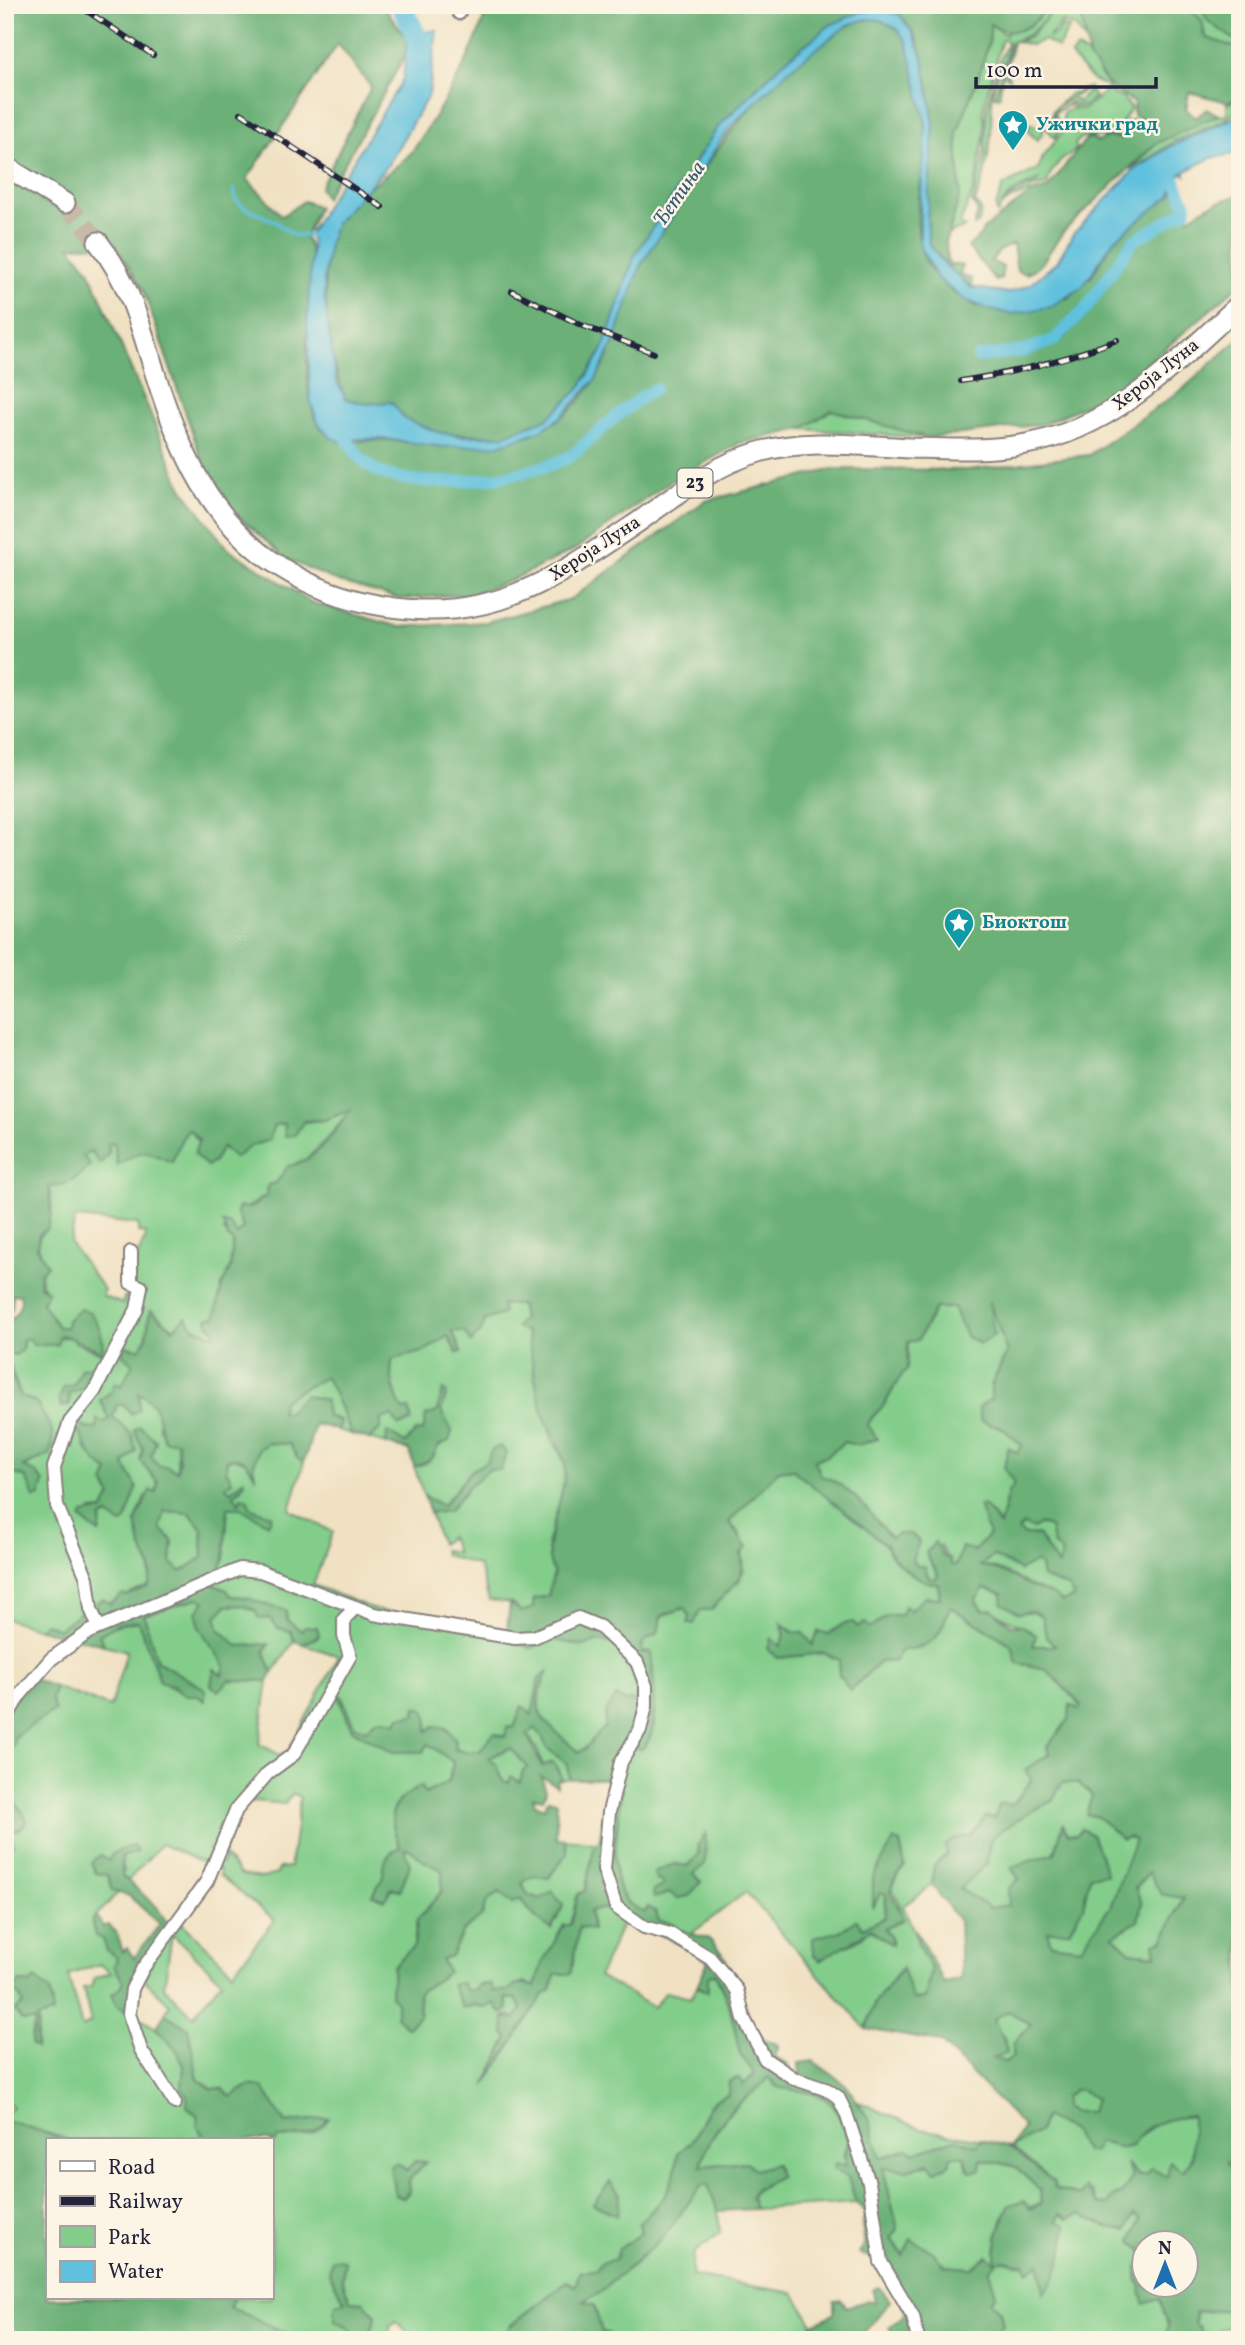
<svg xmlns="http://www.w3.org/2000/svg" width="1245" height="2345" viewBox="0 0 1245 2345" font-family="Vollkorn,serif">
	<style>
		.green { fill: #83cd8b; stroke: #527863; stroke-width: 2; fill-rule: evenodd }
		.forest { fill: #6ab077; stroke: #466959; stroke-width: 2; fill-rule: evenodd }
		.water { fill: #60c1de; stroke: #41728c; stroke-width: 2 }
		.lines { fill: none; stroke-linecap: round; stroke-linejoin: round }
		.stream { stroke: #60c1de; stroke-width: 3.5 }
		.canal { stroke: #60c1de; stroke-width: 12 }
		.river { stroke: #60c1de; stroke-width: 21 }
		.primary-tunnel { stroke: #c7bba7; stroke-width: 19; stroke-dasharray: 19 10; stroke-linecap: butt }
		.street-casing { stroke: #89827e; stroke-width: 16 }
		.primary-casing { stroke: #89827e; stroke-width: 23 }
		.street { stroke: #fff; stroke-width: 12 }
		.primary { stroke: #fff; stroke-width: 19 }
		.rail-casing { stroke: #22223b; stroke-width: 6 }
		.rail { stroke: #fcf5e5; stroke-width: 3.5; stroke-dasharray: 10; stroke-linecap: butt }
		.labels { text-anchor: middle; dominant-baseline: central; stroke-width: 5; stroke-linejoin: round; paint-order: stroke }
		.shield { fill: #fcf5e5; stroke: #63616e; stroke-width: 2 }
		.shield-label { font-size: 18px; font-weight: bold; fill: #22223b }
		.culture-label { font-size: 19px; font-weight: bold; fill: #0d838f; stroke: #fcf5e5; text-anchor: start }
		.street-label { font-size: 19px; fill: #22223b; stroke: #fcf5e5 }
		.water-label { font-size: 21px; font-style: italic; fill: #385a74; stroke: #fcf5e5 }
	</style>
	<rect width="100%" height="100%" fill="#fcf5e5"/>
	<filter id="ink" filterUnits="userSpaceOnUse"><feTurbulence type="fractalNoise" baseFrequency=".0143" numOctaves="2"/><feDisplacementMap in="SourceGraphic" scale="14" xChannelSelector="R" yChannelSelector="G"/><feConvolveMatrix kernelMatrix="1 2 1 2 8 2 1 2 1" color-interpolation-filters="sRGB"/></filter>
	<filter id="wash" filterUnits="userSpaceOnUse"><feTurbulence type="fractalNoise" baseFrequency=".00686" numOctaves="4" result="noise"/><feDisplacementMap in="SourceGraphic" scale="28" xChannelSelector="R" yChannelSelector="G"/><feGaussianBlur stdDeviation="1.57" result="paint"/><feColorMatrix in="noise" values="0 0 0 0 0 0 0 0 0 0 0 0 0 0 0 0 0 1.4 0 .05"/><feComposite in="paint" operator="in"/></filter>
	<g filter="url(#wash)">
		<rect width="100%" height="100%" fill="#f0e1c2"/>
		<path class="green" d="M1048,5H1052L1046,18L1030,34L1010,43H1013L1006,68L1009,78L1003,73L1011,43L1008,45L999,97L995,96L1004,61C990,82 992,107 991,133C989,155 984,181 975,202L981,210L979,223L974,226L978,211L972,202L985,152L986,111L999,62L1008,42L1002,39L983,110L985,131L975,186L960,224L965,227L949,234L960,194L957,133L980,72L990,38V24L1006,35V32C1027,31 1037,22 1048,5Z
			M1057,5H1083C1080,17 1089,29 1084,39L1075,26L1062,22L1049,37L1055,35L1062,26L1069,28L1058,48L1044,40L1031,45L1018,42L1031,36Z
			M1178,5H1200L1208,20L1235,39L1240,49L1207,38L1196,13Z
			M1076,49L1088,54L1113,94L1122,97L1131,108L1122,122L1135,120V125L1147,126L1118,127L1126,128L1118,136L1082,137L1075,144L1077,149C1063,158 1049,169 1047,185L1032,187L1030,192L1011,199L1002,206L1010,197L1040,180C1021,187 1005,193 997,215L996,206L1003,186L1038,169L1044,155L1063,131V113L1072,108L1084,109L1105,92L1107,86L1092,80L1071,56Z
			M1090,87L1057,107L1055,112L1075,100L1078,102L1090,90L1095,97L1084,106L1068,105L1054,113L1052,122L1055,115L1059,124L1052,125L1061,126L1055,138L1048,130L1052,126L1042,130L1043,133L1037,140L1025,128L1029,127L1028,123L1039,127L1049,125L1053,110L1071,93L1078,94V91Z
			M1240,100V108L1227,119L1175,141L1131,170L1155,144L1170,135L1207,118L1227,114V104Z
			M832,410L928,438L802,429Z
			M351,1109C336,1130 292,1180 268,1185L267,1195L237,1214L243,1228L236,1236L223,1230L234,1240L230,1268L222,1286L215,1318H207L215,1328V1336L194,1328L174,1329L151,1310L147,1339L139,1349L124,1346L134,1362L110,1419L97,1429L80,1431L87,1451L109,1471L106,1488L111,1495L103,1510L91,1511L81,1519L99,1533L102,1518L108,1515L122,1524L128,1475L124,1464L136,1451L132,1435L113,1417L116,1405L124,1404L131,1414L139,1393C156,1403 159,1410 159,1429L177,1440V1472L159,1466L151,1455L156,1441L140,1427C140,1447 145,1468 158,1483L156,1494L145,1496L136,1521L141,1546L151,1568L149,1586L95,1609L59,1629L45,1623L39,1629L5,1618V1474C27,1474 25,1474 34,1497L40,1496L22,1468L50,1454L37,1403L21,1396L9,1363L5,1361V1352L15,1355L22,1350L23,1339L71,1337L76,1343L101,1353L104,1342L66,1327H58L42,1302L48,1292L42,1286L40,1274L47,1265C27,1230 46,1241 51,1215C52,1207 50,1195 49,1187C68,1186 77,1179 89,1165L83,1156L91,1151L100,1164L109,1153L108,1144L115,1142L129,1157C146,1145 154,1155 172,1162L181,1140L189,1129L214,1162L222,1147L235,1158L250,1146L269,1140L273,1125L325,1120ZM75,1218L138,1224V1232L145,1233L146,1237L135,1262L131,1298L124,1297L123,1304L102,1296L104,1290L70,1243Z
			M987,1294L1007,1352L991,1386V1399L979,1408L981,1421L1003,1429L1023,1445L1017,1453L1008,1447L1014,1484L1008,1492L1000,1525L984,1506L989,1535L974,1551L962,1547L956,1565H951L940,1545L929,1560L938,1573L936,1579L929,1578L924,1567L917,1566L911,1560L919,1541L911,1534L891,1538L851,1496L821,1476L814,1460L828,1455L844,1442L858,1445L877,1439L867,1425C872,1415 879,1412 885,1403C893,1391 896,1380 907,1369L908,1342L928,1323L935,1308H953L967,1337Z
			M502,1304L520,1305L552,1439L566,1464L563,1492L547,1544L554,1572L548,1596L534,1599L533,1608L521,1612L510,1603L489,1600L479,1566L445,1555L443,1550L456,1552L450,1537L441,1544L430,1513L449,1511L470,1485L490,1469L486,1462L471,1471L442,1506L424,1496L414,1466L433,1457L438,1446L452,1431L440,1412L443,1391L436,1414L423,1432L417,1431L405,1443L388,1433L386,1444L369,1439L381,1428V1419L403,1410C395,1398 388,1372 393,1359L434,1345L448,1335L456,1353L461,1352L452,1331L464,1330L471,1341L485,1320Z
			M326,1377C329,1380 348,1425 351,1434L338,1430L340,1420L327,1416L325,1400L305,1395L288,1412L281,1414L282,1401C296,1390 310,1386 326,1377Z
			M268,1443L290,1444L297,1458L304,1462L290,1510L333,1532L313,1585L376,1610L507,1630L512,1642L532,1647L551,1639L583,1646L599,1641L611,1643L640,1660V1695L636,1701L625,1702L616,1696L607,1711L605,1728C593,1736 591,1747 579,1752C544,1720 527,1721 547,1672L539,1679L532,1716L522,1706L514,1728L507,1727L505,1737L494,1733L480,1751L465,1752L455,1749L456,1740L446,1728L434,1726L426,1732L428,1721L424,1710L416,1707L415,1715L400,1717L397,1723C381,1718 377,1717 366,1730L354,1726L342,1697L338,1695L352,1730L393,1752H423L427,1743L453,1762L449,1782L424,1794L421,1786C387,1805 387,1813 400,1848C378,1858 389,1864 382,1880C379,1885 375,1890 372,1895L384,1899L392,1888L401,1889L410,1865L403,1849H410L424,1861L442,1870V1891L417,1920L414,1947L393,1966L391,1995L396,2001L397,2016L407,2028L420,2015L418,1993L448,1972L441,1959L451,1956L463,1931L482,1916L487,1901L500,1892L512,1902L520,1899L536,1918L552,1928L563,1906L553,1892L541,1899L528,1895L522,1882L534,1875L549,1878L567,1853L566,1839L595,1843L585,1892L578,1894L570,1925H564L541,1966L535,1987L524,1982L514,1985L509,1991H494L490,1984L478,1985L475,1990H465L462,1983L452,1985L462,2008L476,2005L485,2008L495,2003L498,2010L503,2013L508,2009L505,1998L516,1999L522,2010L515,2019L510,2015L504,2017V2034L508,2037L492,2074L543,1994L551,1990L555,1973L571,1974L579,1927L592,1929L589,1911L605,1908L623,1922L599,1976L653,2007L666,1992L691,1998L697,1986L708,1992V1976L715,1973L730,2007L740,2054L755,2074L742,2085L739,2078L729,2081L728,2095C703,2099 704,2125 691,2142C687,2146 682,2149 678,2153C675,2187 664,2200 639,2223L641,2233L619,2249L616,2259L601,2263L596,2270L580,2272L575,2286L567,2281L510,2326L502,2340H402L406,2330L396,2321L390,2326V2335L395,2340H372L371,2330L376,2315L364,2302H350L342,2279L345,2261L333,2259L329,2273L345,2302L336,2305L335,2321L347,2326L360,2340H292L289,2334L229,2307L234,2298H271V2148L278,2138C299,2137 316,2138 328,2119L285,2123L263,2088L250,2085L230,2097L222,2088L212,2089L197,2079L188,2028L165,2014L170,2005L143,1978L170,1927L182,1923L233,1972L275,1920L219,1875L220,1870L161,1844L128,1881L121,1876L124,1872L122,1857L137,1852L133,1845L112,1854L109,1861L101,1855L92,1862L96,1873L107,1874L112,1890L119,1892L92,1920C91,1930 95,1934 103,1939L107,1950L117,1958L114,1966L123,1981L120,1988L113,1995L116,2005L124,2009L130,2004L136,2016L156,2028L178,2052L184,2067L182,2088L187,2097V2106L198,2116L197,2125L205,2140H68L5,2120V2114L13,2107L5,2100V1908L10,1903L5,1900V1852L14,1844L5,1825L12,1831L20,1829L27,1821C23,1809 14,1804 11,1794L16,1790C11,1780 1,1770 6,1758C9,1749 14,1746 15,1736L55,1710L51,1699L55,1687L110,1707L127,1651L104,1645L99,1635L116,1625L138,1621L160,1681L185,1695H197L205,1701V1689L157,1661L144,1615L197,1598L206,1601L198,1612L199,1627L226,1666L222,1675L214,1669L211,1685L219,1690L229,1680L268,1681L259,1744L280,1755L288,1752L339,1656L303,1644L319,1636L317,1627H305L302,1631L287,1620L285,1610C264,1607 253,1596 231,1596L227,1590L214,1585L224,1559L228,1507H240L268,1524L271,1516L251,1508L247,1499L241,1497L239,1504L234,1495L241,1489L243,1480L231,1491L224,1487L232,1481L226,1470L227,1460C243,1454 247,1463 255,1475L253,1467L259,1449ZM293,1793L300,1798L290,1867L279,1868L277,1874L262,1878L241,1875L225,1857L222,1865L233,1805L254,1801L285,1804ZM172,1934L222,1981L193,2016L164,1987ZM100,1964L111,1973L94,1978L91,1987L83,1988L91,2022L82,2027L68,1975ZM35,1979L50,1991L53,2014L38,2018L36,2048L31,2044L35,2021H22L15,2011L23,2005L20,1996L12,1990L20,1982L30,1984ZM415,2161L425,2162L408,2181L409,2192L403,2198L395,2194L390,2166L397,2163L408,2171Z
			M792,1469L885,1544L889,1554L938,1584L940,1598L901,1615H889L869,1628L843,1624L813,1645L782,1624L785,1635L778,1658L824,1653L839,1660L850,1690L880,1662L895,1661L900,1651L923,1647L950,1607L1012,1645L1017,1663L1046,1669L1081,1706L1079,1710L1070,1705L1069,1719L1047,1747L1049,1754L1026,1770L1032,1780L1011,1806L994,1818L986,1817L971,1835L954,1839L947,1854L934,1866L932,1885L903,1906L931,1970L925,1999L913,2000L901,1968L874,2004L866,2029L746,1892L691,1934L678,1930L674,1924L659,1921L648,1907L644,1914C638,1909 631,1905 626,1900C606,1879 619,1816 622,1789L609,1786L629,1740L654,1726L651,1652L641,1653L643,1642L658,1633L661,1616L684,1608L691,1617L700,1610L712,1609L722,1595L739,1581L744,1569L740,1534L729,1522L778,1471ZM706,1835L694,1874L663,1886L662,1881L674,1864L688,1866L699,1854L698,1845ZM900,1843L905,1866C879,1897 902,1888 900,1914L883,1929L891,1944L870,1929L858,1941L835,1949L840,1931L856,1920L863,1928L885,1917L886,1894L880,1893L874,1905Z
			M165,1511L190,1513L202,1529L203,1557L181,1572L171,1562L173,1541L160,1528Z
			M1023,1524L1050,1526L1053,1544L1062,1553L1058,1566L1038,1535H1024L1018,1530Z
			M993,1556C1008,1564 1027,1556 1040,1565L1042,1577L1068,1587L1074,1597L1062,1603C1052,1591 1045,1593 1032,1587C1014,1577 1001,1567 979,1566Z
			M984,1588L1003,1594V1604L1019,1613L1032,1611L1043,1616L1046,1636L1056,1646H1033L1036,1635C1021,1624 1008,1622 992,1609L984,1610L975,1600Z
			M242,1605L270,1618L278,1628L291,1631L294,1641L273,1673L264,1651L269,1645L238,1646L220,1630L216,1617L226,1606Z
			M535,1728L543,1736L547,1748L566,1763L570,1779H562L557,1768L543,1767L538,1751L527,1734Z
			M511,1748L528,1767L520,1782H503L497,1765L488,1758Z
			M1062,1783H1078L1093,1796L1087,1814L1098,1817L1122,1839L1129,1837L1135,1840L1110,1907L1081,1948L1051,1944L1047,1931L1083,1907L1090,1875H1106L1081,1829L1078,1834H1068L1063,1825L1055,1853L1012,1867L1019,1879L1010,1905L990,1908L959,1889L987,1863L992,1837L1029,1812L1052,1801Z
			M1150,1872L1183,1898L1156,1956L1130,1952L1113,1936L1138,1921C1136,1902 1130,1882 1150,1872Z
			M1008,2011L1032,2025L1013,2044V2056L1006,2063L992,2058L1006,2039L998,2031L994,2018Z
			M768,2076L777,2087L822,2094L835,2106L848,2140L844,2154L856,2203L755,2209L750,2197L755,2190L779,2177L725,2164L701,2166C706,2142 722,2119 741,2102C751,2092 760,2088 768,2076Z
			M1074,2090H1081L1097,2099L1090,2112H1073L1064,2107V2098Z
			M857,2101L921,2129L982,2140L977,2145L955,2139L914,2153L907,2149L881,2159L869,2121Z
			M1045,2116L1072,2131L1086,2152L1098,2141L1122,2148L1165,2118L1192,2116C1192,2140 1199,2175 1165,2177C1156,2178 1147,2175 1138,2176L1127,2165L1132,2177L1123,2192L1111,2198L1108,2205L1097,2204L1092,2191L1079,2196L1055,2189L1054,2182L1011,2147L1039,2131Z
			M951,2156H965L967,2168L980,2159L1014,2166L1040,2190L1041,2203L1003,2217L997,2238L996,2261C1010,2260 1025,2264 1040,2263L1043,2292L1059,2214L1068,2219L1081,2214L1107,2227L1134,2214L1141,2219L1132,2241L1143,2252V2270L1138,2266L1136,2280L1143,2289L1160,2298L1168,2326L1166,2337L1152,2335L1146,2340H987L1003,2325L1000,2312L990,2301L996,2295L989,2271L944,2266L933,2252L911,2240L904,2257L891,2238L883,2167C908,2170 924,2163 949,2165Z
			M702,2185H708L718,2211L720,2233L694,2253L692,2276L794,2293L813,2324L809,2333L812,2340H622L602,2332L594,2305L583,2301L633,2265L663,2237Z
			M1233,2286L1240,2294V2303L1232,2307L1231,2326L1218,2330L1215,2340H1204L1194,2325L1196,2312L1226,2310Z"/>
		<path class="forest" d="M5,5H383L411,45L325,198L320,188L371,87L338,44L247,179L282,216L304,201L318,207L306,235L300,236L305,237C319,260 308,293 307,320C307,348 304,399 318,423C336,455 368,435 395,441C404,443 412,442 421,442C504,450 567,442 607,358C621,328 625,295 641,266C653,243 669,222 683,200C722,141 757,90 815,48C833,36 855,15 879,20C890,22 899,30 905,38C911,48 925,114 926,127C927,165 912,207 920,245C927,274 950,293 975,306L1068,298L1091,277L1114,240L1174,191L1184,207L1131,237L1105,279L1081,309L1054,335L1023,347L978,353L979,361L1023,356L1062,340L1088,314L1140,239L1188,213L1189,218L1208,206L1240,194V284L1116,391L1044,424L928,438L832,410L802,429L740,443L665,485L576,549L510,581L471,594L400,599L339,582L286,559L235,513L201,458L143,289L115,245L70,246L89,270L182,488L227,548L313,603L400,627L486,622L571,599L705,501L834,469L967,470L1089,455L1183,389L1240,338V2156L1227,2162L1237,2178L1233,2186L1240,2188V2254L1231,2260L1229,2267L1240,2269V2294L1234,2287V2298L1225,2310L1196,2312L1194,2324L1199,2327L1204,2340H1146L1152,2335L1166,2336L1168,2326L1160,2299L1144,2304C1143,2289 1136,2280 1137,2266L1143,2270L1144,2286H1186V2244H1144L1143,2252L1132,2241L1141,2219L1134,2215L1127,2231L1107,2227L1081,2214L1068,2219L1060,2214L1057,2221L1066,2226C1063,2250 1062,2275 1043,2293L1040,2263L1028,2272L1024,2264C1006,2266 1005,2252 989,2271L996,2295L990,2301L1000,2312L1003,2325L987,2340H896L889,2327L906,2314L885,2261L859,2254L865,2243L862,2225L866,2212L856,2203L848,2178L833,2169L835,2163L846,2166C844,2155 848,2150 848,2140C848,2133 844,2124 842,2119C826,2089 807,2093 777,2087L768,2077C760,2088 754,2092 744,2099C724,2113 706,2143 701,2166L747,2162L755,2170L776,2164L779,2177L755,2190L751,2197L755,2209L718,2211L708,2185H702L663,2237L598,2294L583,2301L594,2305L602,2332L622,2340H502L510,2326L567,2281L575,2286L580,2272L596,2270L601,2263L616,2259L619,2249L641,2233L639,2223C664,2200 675,2187 678,2153C682,2149 687,2146 691,2142C704,2125 703,2100 728,2095L729,2081L739,2078L743,2085L755,2074L740,2054L730,2007L715,1973L708,1976V1992L697,1986L708,1961L666,1937L623,1922L605,1908L590,1911L592,1930L579,1927L571,1974H555L551,1990L543,1995L485,2085L508,2037L504,2034V2017L515,2019L522,2009L516,1999L506,1998L508,2010L503,2013L498,2010L495,2003L485,2008L476,2005L462,2008L452,1984L462,1983L465,1990H475L478,1985L491,1984L494,1991H509C517,1980 524,1983 535,1987L541,1966L564,1925H570L578,1894L585,1891L595,1843H599L609,1786L622,1789C619,1816 606,1878 625,1900C630,1905 638,1909 644,1913L648,1907L656,1912L659,1921L674,1924L679,1930L709,1939L725,1957L755,2035L779,2045L775,2057L789,2064L790,2082L800,2074L799,2063L813,2061L845,2084L857,2101L869,2120L881,2158L907,2149L914,2153L955,2139L977,2145L982,2140L1011,2147L1024,2127L941,2042L866,2029L874,2004L902,1968L913,2000L925,1999L931,1970L918,1945L915,1929L944,1983L961,1979L959,1921L932,1885L934,1866L947,1854L945,1846L954,1839L971,1835L986,1816L994,1818L1000,1803L1012,1805L1032,1780L1025,1770L1049,1754L1047,1747L1069,1719L1070,1705L1079,1709L1081,1705L1046,1669L1017,1663L1012,1645L950,1607C938,1639 937,1645 900,1651L895,1661L880,1662L850,1690L839,1675V1660L824,1653L778,1658L768,1649L771,1638L780,1646L785,1635L781,1623L792,1632L803,1633L813,1645L818,1631L829,1634L843,1624L853,1622L858,1627L865,1623L870,1628L889,1615H901L904,1606L910,1610L925,1597L940,1598L938,1584C918,1583 893,1563 885,1544L792,1469L778,1471L729,1522L747,1548L741,1554C747,1584 727,1587 712,1610H700L694,1624L688,1623L690,1617L684,1608L661,1616L658,1633L643,1642L641,1653L651,1652C653,1675 663,1736 640,1750L628,1740L610,1779H570L566,1763L547,1748L542,1736L535,1728L527,1734L542,1766L553,1762L562,1779L557,1780V1786L541,1776L546,1791L543,1799L533,1797L535,1804L544,1808L548,1800L557,1802L556,1838L566,1839L567,1853L548,1878L534,1876L522,1883L528,1895L540,1899L553,1891L563,1906L551,1929L536,1918L520,1899L512,1903L500,1892L487,1901L482,1916L463,1931L451,1956L441,1959L448,1972L418,1993L420,2015L407,2028L396,2016V2001L391,1995L393,1966L414,1946L417,1920L442,1891V1870L424,1861L410,1849H404L410,1865L400,1890L392,1888L384,1900L372,1895C376,1889 383,1881 383,1875C384,1860 386,1854 400,1847C387,1813 388,1805 421,1786L425,1794L449,1782L453,1762L428,1744L423,1752H393L352,1730L337,1694L342,1697L354,1726L366,1730C377,1717 381,1718 397,1723L400,1717L415,1715L416,1707L424,1709L428,1721L427,1731L434,1726L446,1728L456,1740L455,1749L465,1752L480,1751L494,1733L505,1737L507,1727L514,1728L522,1706L532,1715L539,1679L549,1670C523,1716 547,1722 579,1752C591,1747 593,1735 605,1728L606,1711L616,1696L625,1702L636,1701L640,1695V1660L611,1643L599,1641L583,1646L551,1639L532,1648L512,1642L507,1630L510,1603L521,1612L533,1608L534,1599L548,1596L554,1572C537,1548 566,1500 565,1468C565,1454 548,1428 543,1413C535,1387 532,1359 527,1332L516,1327L523,1318L521,1305L502,1304L503,1314L485,1320L482,1330L471,1342L464,1331H452L461,1352L457,1353L448,1336L423,1352L393,1359C388,1372 395,1398 403,1410L409,1409L412,1421L399,1426L392,1416L381,1419V1428L369,1439L351,1434C348,1425 329,1380 325,1377C310,1386 296,1390 282,1401L281,1413L288,1412L305,1395L325,1400L327,1416L340,1421L338,1430L315,1424L304,1462L297,1458L290,1444L268,1443L259,1449L253,1467L256,1478C249,1465 244,1454 227,1460L226,1470L232,1481L225,1487L231,1491L243,1480L245,1482L234,1495L239,1503L241,1497L247,1499L251,1508L272,1515L268,1524L240,1508H228L224,1559L214,1585L227,1590L231,1596C253,1596 264,1607 286,1610L287,1620L302,1631L305,1627H317L319,1636L303,1644L294,1641L291,1631L278,1628L270,1618L259,1619L255,1610L242,1605L226,1606L216,1617L220,1630L238,1646L269,1644L264,1651L273,1673L268,1681L229,1680L219,1691L211,1685L214,1669L222,1675L225,1666L199,1627L197,1612L205,1601L197,1598L144,1615L157,1661L205,1689V1701L197,1695H185L174,1686L160,1681L138,1621L116,1625L99,1635L104,1645L39,1629L45,1623L59,1629L85,1608L95,1609L97,1602L103,1599L110,1604L123,1594L126,1596L149,1586L151,1568L141,1546L136,1521L150,1490L156,1493L158,1483L140,1460L143,1449L134,1430L140,1426L156,1441L151,1455L159,1466H167L177,1471L179,1463L177,1441H164C155,1418 164,1408 139,1393V1409L132,1414L124,1405H117L113,1417L132,1435L136,1451L124,1464L137,1487L126,1520L122,1524L108,1515L102,1518L99,1533L81,1519L83,1514L103,1510L111,1495L104,1483L109,1471C88,1462 86,1439 73,1423L77,1419L86,1428L97,1429V1419L104,1422L110,1419L100,1400L112,1391L115,1382L121,1386L133,1363L123,1355V1346L139,1349L146,1339L150,1310L173,1329L186,1317L194,1328L215,1336V1329L209,1326L207,1318L215,1317L222,1286L230,1268L233,1241L228,1238L223,1223L231,1225L237,1235L243,1228L237,1214L238,1207L251,1208L267,1195L268,1185L276,1183L288,1166C315,1163 336,1130 350,1110L325,1120L304,1121L295,1135L285,1136L284,1123L274,1125L269,1140L250,1146L235,1158L222,1147L214,1162L207,1166L194,1154L199,1140L189,1129L181,1140L172,1162C141,1150 146,1147 117,1165L114,1143L108,1144L109,1153L100,1164L91,1151L83,1156L90,1165C77,1179 68,1186 49,1187L51,1216L47,1229L39,1234L37,1247L47,1265L40,1274L39,1284L48,1292L42,1302L58,1327H66L67,1320L80,1309L90,1312C99,1326 105,1336 102,1353C95,1348 68,1336 60,1335L57,1345H33L30,1339H23L22,1350L15,1355L5,1352L6,1324C14,1317 24,1306 20,1295L13,1294L12,1309L6,1314L5,1301L9,1293L5,1288ZM989,1301L1007,1352L991,1386V1399L978,1408L981,1421L1003,1429L1022,1445L1017,1453L1008,1447L1004,1468L1014,1484L1008,1492L1000,1525L984,1506H979L989,1535L974,1551L962,1547L956,1565H951L950,1559L944,1557L935,1542L926,1553L938,1574L936,1579L929,1578L924,1566H917L912,1560L919,1542L911,1534H897L891,1538C873,1517 848,1482 821,1476L815,1460L828,1455L844,1442L858,1445L877,1439L868,1425C872,1414 880,1411 885,1403C893,1391 896,1380 907,1369L908,1342L918,1340L935,1308H953L967,1337L980,1344L994,1335ZM165,1511L190,1513L202,1529L203,1557L181,1572L171,1562L173,1541L160,1528ZM1040,1524L1050,1527L1053,1544L1062,1553L1058,1566L1038,1535H1024L1018,1530L1023,1525L1034,1529ZM993,1556L1020,1570L1035,1562L1040,1565L1042,1577L1068,1587L1074,1597L1062,1602C1052,1591 1045,1593 1033,1587C1014,1578 1001,1568 980,1566ZM984,1588L1002,1594L1003,1604L1019,1613L1032,1611L1042,1616L1046,1636L1055,1646H1033L1036,1635L1023,1626L1011,1625L992,1609L983,1610L975,1601ZM510,1748L528,1767L523,1770L520,1782L511,1776L509,1783L503,1781L497,1765L488,1758ZM1062,1783H1079L1092,1796L1086,1814L1098,1817L1122,1839L1129,1837L1135,1840L1110,1907L1081,1948L1051,1944L1047,1931H1069L1083,1907L1090,1875H1107L1093,1835L1081,1829L1077,1834H1068L1063,1824L1055,1853L1011,1867L1019,1879L1008,1889L1009,1905L990,1908L960,1889L987,1863L992,1837L1029,1812L1052,1801ZM1149,1872L1161,1894L1183,1898L1163,1941L1154,1943L1156,1955L1130,1952L1113,1936L1138,1921L1142,1903L1135,1888ZM1008,2011L1031,2024L1013,2044V2056L1006,2063L993,2058L1007,2053C1006,2039 998,2032 994,2019ZM1074,2090H1081L1096,2099L1090,2112H1073L1064,2107V2098ZM1192,2116V2159L1183,2171L1170,2161L1167,2177L1151,2168L1146,2175L1138,2176L1126,2163L1132,2177L1123,2192L1111,2198L1108,2205L1097,2204L1086,2187L1079,2196L1055,2189L1054,2182L1011,2148L1039,2131L1045,2117L1072,2131L1086,2152H1094L1098,2142L1122,2148L1132,2146C1143,2123 1169,2118 1192,2116ZM951,2156H964L970,2171L980,2170L981,2159L1014,2166L1040,2190L1041,2204L1030,2209L1024,2201L1009,2205L997,2238L996,2262L987,2256L972,2268L944,2266L933,2252L911,2239L903,2256L891,2239L898,2229L883,2168L907,2170L928,2163L935,2171L949,2165Z
			M481,5H1048C1033,29 1015,39 990,24V38L980,72L957,133L960,194L946,240L947,260L950,265H962L960,275L972,279V287L953,273L929,244L927,218L934,123L923,57L914,33L900,15L883,10L830,25L783,62L718,127L635,255L603,349L578,390L547,419L502,436L441,433L406,420L391,402L366,404L346,399C328,363 316,262 334,225C349,196 386,178 409,155C417,147 423,134 430,124C452,89 472,55 485,15Z
			M1083,5H1178C1191,10 1207,17 1203,34L1207,38L1240,49V98L1227,102L1189,92L1186,109L1196,118L1207,109L1218,115L1155,144L1063,232L1042,263L1028,274V270L1027,274L1017,271L1013,244L1000,250L991,261L1003,267L1001,279L996,281L968,247L981,235L983,229C1000,220 1030,187 1047,189L1086,139L1092,138L1098,142L1107,137L1122,138L1126,128H1150L1145,121L1133,115L1134,103L1110,86L1089,58L1081,14Z
			M1200,5H1240V44L1207,20Z
			M5,1361L12,1368L11,1375L21,1396L37,1403C48,1429 57,1422 50,1454L23,1467L35,1472L44,1482L40,1496L34,1498C26,1473 27,1475 5,1474Z
			M93,1366L98,1374L94,1384L69,1394L70,1404L61,1407L59,1398L64,1387L74,1384L81,1368Z
			M443,1390L447,1393L441,1411L452,1431L449,1441L438,1446C433,1459 428,1464 414,1466L409,1450L386,1444L387,1432L405,1443L417,1431L423,1432L426,1415L436,1413Z
			M500,1446L506,1452L501,1470L490,1469L470,1485L449,1511L430,1513L424,1496L443,1506L471,1471L486,1462L491,1451Z
			M25,1676L55,1687L51,1699L55,1710L15,1736L14,1745L5,1758V1708Z
			M5,1774L16,1791L11,1794C14,1804 23,1809 27,1821L20,1829L12,1831L5,1825Z
			M706,1833L705,1864L694,1874L701,1882L689,1896L678,1898L670,1893L654,1898L653,1891L663,1885L662,1881L656,1880L654,1872L674,1864L688,1866L699,1854L698,1845Z
			M894,1840L900,1844L905,1866L893,1881L891,1892L904,1919L884,1929L890,1935L892,1945L870,1929C855,1943 837,1948 820,1961L814,1956L813,1938L840,1931L857,1920L863,1928L885,1917L886,1894L880,1893L873,1908V1877Z
			M133,1845L137,1852L122,1857V1876L156,1906L170,1927L124,2010L116,2005L112,1994L120,1988L123,1981L114,1966L117,1958L107,1950L103,1939L95,1935L92,1920L97,1917L103,1927L109,1925L117,1933L123,1952L127,1948L134,1958L160,1924L129,1896L112,1891L107,1875L96,1873L91,1862L101,1855L109,1861L112,1854Z
			M35,1979L50,1991L53,2014L38,2018L36,2048L31,2045L35,2021H22L15,2011L23,2004L20,1996L12,1991L20,1982L30,1984Z
			M165,2014L188,2028L198,2079L212,2089L222,2088L230,2097L250,2085L263,2088L285,2123L329,2118C316,2137 299,2137 278,2138L271,2148V2140H205L197,2125L198,2116L187,2106V2097L182,2088L184,2066L178,2052L156,2028Z
			M5,2120L68,2140H47V2298H234L229,2307L289,2334L292,2340H5Z
			M415,2161L426,2162L408,2181L409,2192L403,2198L395,2195L390,2166L397,2163L407,2171Z
			M610,2182L620,2194L617,2215L593,2204Z
			M332,2259L345,2260L342,2279L350,2301L364,2302L376,2316L371,2330L372,2340H360L347,2326L335,2321V2305L345,2302L329,2273Z
			M879,2287L890,2301L858,2340H812L809,2333L813,2324L834,2314V2301L841,2300L847,2307L866,2301L875,2303L873,2290Z"/>
		<path class="water" d="M883,10L900,15L913,33L923,57L934,123L927,218L929,244L944,264L970,287L1009,293L1029,285L1057,262L1073,234L1132,172L1173,145L1240,115V153L1211,158L1184,172L1185,175L1182,173L1175,178L1171,195L1114,240L1083,286L1050,307L1012,314L990,310L963,299L937,278L920,246V208L926,124L907,42L896,28L880,20L866,19L848,25L792,67L735,122L719,143L641,265L614,342L596,379L561,417L540,431L499,445L443,447L385,439H355L344,443L331,438L318,423L310,400L307,320L312,248L310,232L403,79L408,35L437,30L429,94L388,165L335,224L329,244L324,280L325,302L336,379L346,399L366,404L391,402L406,420L441,433L462,436H502L547,419L578,390L590,372L603,349L635,255L718,127L783,62L830,25L860,12Z"/>
		<g class="lines">
			<path class="stream" d="M234,189L236,200L244,207L274,221L293,235L312,236"/>
			<path class="canal" d="M1169,167L1186,205
				M978,357L1024,351L1054,340L1084,311L1133,241L1186,210
				M341,428C349,444 362,465 379,472C426,491 523,479 567,458C578,453 587,441 596,434C615,417 633,402 655,389"/>
			<path class="river" d="M401,5L419,41L416,61"/>
		</g>
	</g>
	<g filter="url(#ink)">
		<g class="lines">
			<path class="primary-tunnel" d="M65,203L98,242"/>
			<g class="street-casing">
				<path id="street" d="M458,5L459,13
					M99,1628L91,1609L87,1578L57,1506L54,1467L70,1422L94,1392L137,1309L141,1287L131,1283V1252
					M5,1720L20,1695L51,1659L89,1632L240,1569L260,1571L374,1614L515,1638L534,1637L578,1618L600,1627L637,1662L646,1686V1706L640,1730L621,1762L609,1812L604,1870L616,1907L644,1927L670,1934L710,1958L737,1990L744,2019L765,2059L795,2079L828,2090L838,2097L846,2113L869,2183L881,2262L913,2316L918,2340
					M175,2103L141,2050L129,2014L132,1989L143,1968L207,1881L236,1810L268,1773L294,1754L350,1656L344,1636V1619L356,1607"/>
			</g>
			<g class="primary-casing">
				<path id="primary" d="M5,166L65,203
					M98,242C129,281 141,326 155,373C179,450 211,524 282,568C312,587 347,600 383,606C493,624 554,579 641,520C677,494 716,464 759,452C806,438 862,446 910,448C949,449 988,451 1026,444C1113,429 1177,362 1240,304"/>
			</g>
			<use href="#street" class="street"/>
			<use href="#primary" class="primary"/>
			<g class="rail-casing">
				<path id="rail" d="M78,5L153,55
					M241,113L382,207
					M512,291L581,325L654,353
					M961,381C1016,373 1065,360 1117,340"/>
			</g>
			<use href="#rail" class="rail"/>
		</g>
	</g>
	<defs>
		<g id="sight-pin" transform="scale(1.575)"><path d="M0 17L-7.5 6A9.5 9.5 0 1 1 7.5 6Z" fill="#0f9aa8" stroke="#fcf5e5"/><path d="M0-6L1.8-2.2L6-1.7L2.9 1.2L3.7 5.4L0 3.3L-3.7 5.4L-2.9 1.2L-6-1.7L-1.8-2.2Z" fill="#fff"/></g>
	</defs>
	<g fill-rule="evenodd">
		<use href="#sight-pin" x="1013" y="125"/>
		<use href="#sight-pin" x="959" y="923"/>
	</g>
	<g class="labels">
		<rect class="shield" x="677.5" y="468.5" width="35" height="29" rx="5"/>
		<g class="shield-label">
			<text x="695" y="483">23</text>
		</g>
		<g class="culture-label">
			<text x="1036" y="125">Ужички град</text>
			<text x="982" y="923">Биоктош</text>
		</g>
		<g class="street-label">
			<text transform="translate(1156 375) rotate(-38)">Хероја Луна</text>
			<text transform="translate(595 549) rotate(-33)">Хероја Луна</text>
		</g>
		<g class="water-label">
			<text transform="translate(680 194) rotate(-55)">Ђетиња</text>
		</g>
	</g>
	<rect width="1245" height="2345" fill="none" stroke="#fcf5e5" stroke-width="28"/>
	<rect x="46" y="2138" width="228" height="161" fill="#fcf5e5" stroke="#a5a1a1" stroke-width="2"/>
	<rect x="60" y="2161" width="35" height="10" fill="#ffffff" stroke="#a5a1a1" stroke-width="2"/>
	<text x="108" y="2174" font-size="21" fill="#22223b">Road</text>
	<rect x="60" y="2196" width="35" height="10" fill="#22223b" stroke="#a5a1a1" stroke-width="2"/>
	<text x="108" y="2208" font-size="21" fill="#22223b">Railway</text>
	<rect x="60" y="2226" width="35" height="21" fill="#83cd8b" stroke="#a5a1a1" stroke-width="2"/>
	<text x="108" y="2244" font-size="21" fill="#22223b">Park</text>
	<rect x="60" y="2261" width="35" height="21" fill="#60c1de" stroke="#a5a1a1" stroke-width="2"/>
	<text x="108" y="2278" font-size="21" fill="#22223b">Water</text>
	<g transform="translate(1165 2264)"><circle r="33" fill="#fcf5e5" stroke="#a5a1a1" stroke-width="2"/>
	<path d="M0-5L12 26L0 18L-12 26Z" fill="#1f6fb2"/>
	<text y="-10" font-size="19" font-weight="bold" text-anchor="middle" fill="#22223b">N</text>
	</g>
	<path d="M976 77v10h180v-10" fill="none" stroke="#22223b" stroke-width="3.5"/>
	<text x="986" y="77" font-size="21" fill="#22223b" stroke="#fcf5e5" stroke-width="5" paint-order="stroke">100 m</text>
</svg>
